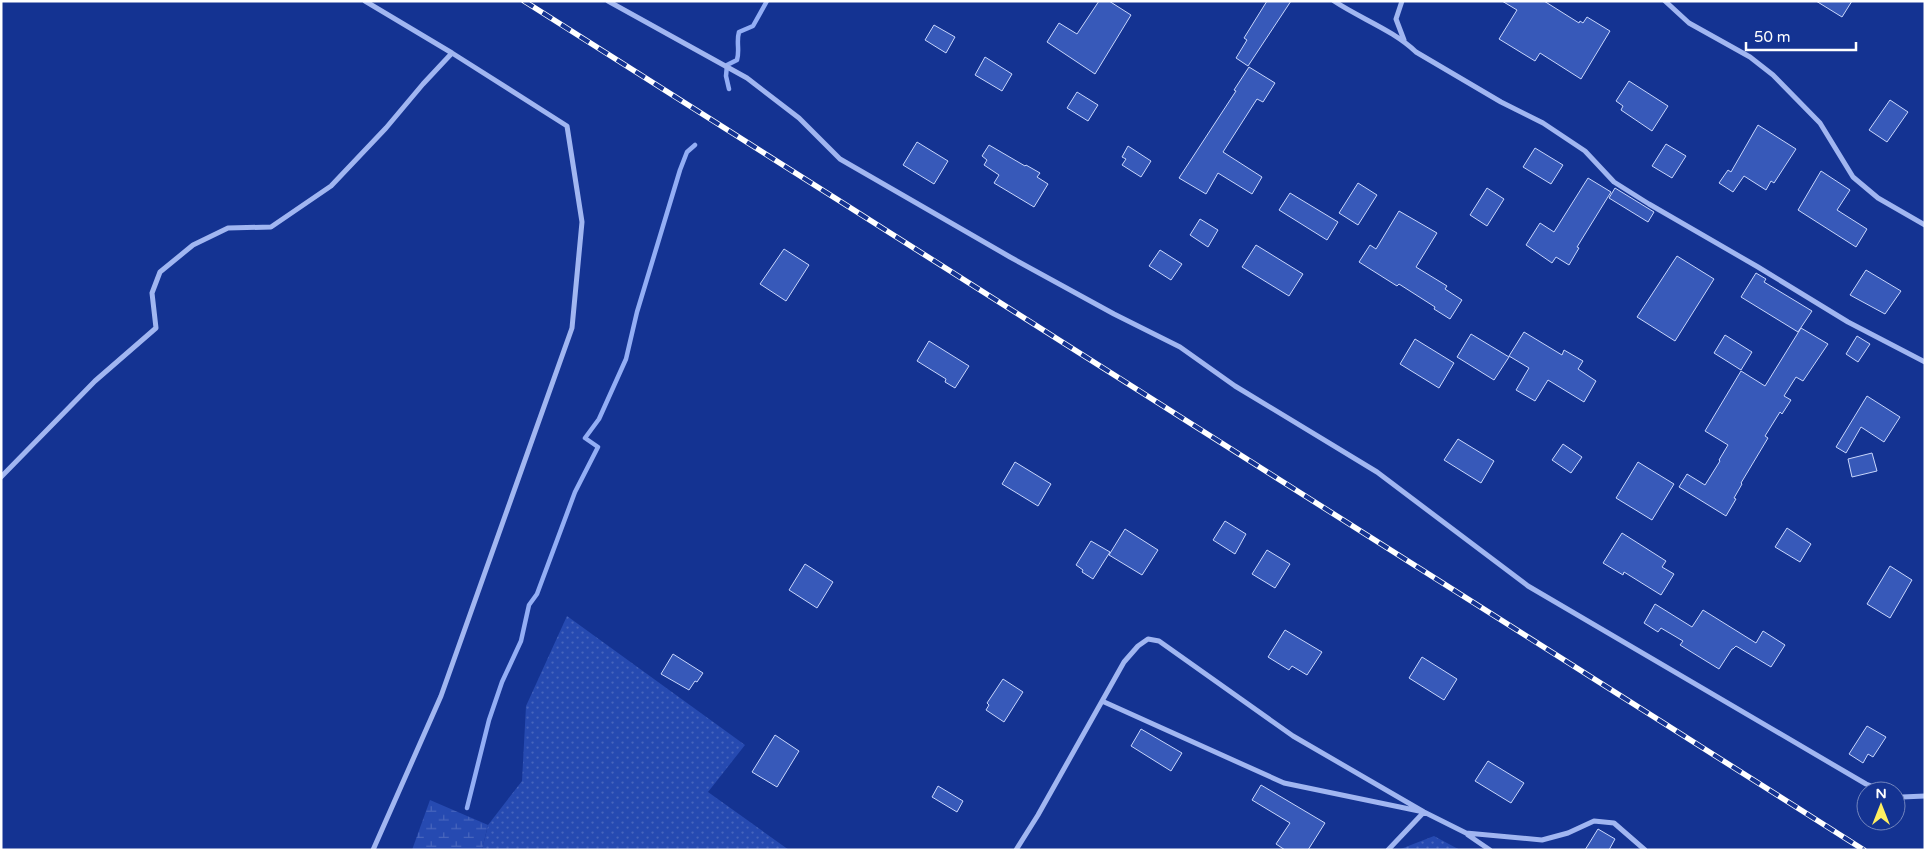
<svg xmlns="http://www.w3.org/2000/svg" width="1926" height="851" viewBox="0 0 1926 851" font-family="'Varela Round',sans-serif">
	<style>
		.grass { fill: url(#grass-dots) }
		.wetland { fill: url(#wetland-marsh) }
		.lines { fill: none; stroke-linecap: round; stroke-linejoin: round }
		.stream { stroke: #93aef5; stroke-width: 4.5 }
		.building { fill: #3759b9; stroke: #c8d6fc }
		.minor { stroke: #a1b6f1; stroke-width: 5 }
		.rail-casing { stroke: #fff; stroke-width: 5.5 }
		.rail { stroke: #143392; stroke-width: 4; stroke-dasharray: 11; stroke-linecap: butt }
	</style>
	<defs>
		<pattern id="grass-dots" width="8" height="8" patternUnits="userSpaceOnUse" patternTransform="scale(1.25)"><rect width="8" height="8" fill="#264ab1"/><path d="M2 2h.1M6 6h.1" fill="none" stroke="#4765bd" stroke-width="1.8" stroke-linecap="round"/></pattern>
		<pattern id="wetland-marsh" width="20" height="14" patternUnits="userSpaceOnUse" patternTransform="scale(1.25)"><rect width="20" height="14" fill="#264ab1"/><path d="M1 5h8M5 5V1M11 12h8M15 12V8" fill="none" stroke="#4765bd"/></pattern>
	</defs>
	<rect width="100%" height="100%" fill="#143392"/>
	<path class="grass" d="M567,616L745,745L708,792L789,850H482L488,825L522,781L526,706Z
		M1434,836L1460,850H1398Z"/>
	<path class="wetland" d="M430,800L488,825L482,850H412Z"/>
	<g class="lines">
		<path class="stream" d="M729,89L726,76L727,65L737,60C740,50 736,42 739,32L753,26L767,1
			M467,808L489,720L502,682L521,641L529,605L537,594L575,492L598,447L585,438L599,419L626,359L637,312L680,170L687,152L695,145"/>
	</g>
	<path class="building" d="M1099,1H1109L1131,15L1095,74L1047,42L1059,23L1077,34Z
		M1267,1H1291L1248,66L1236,58L1247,40L1244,38Z
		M1502,1H1544L1579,23L1580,21L1583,23L1587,17L1610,31L1581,79L1540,53L1535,61L1499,39L1517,10Z
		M1816,1H1852L1842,17Z
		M934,25L955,37L946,53L925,40Z
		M985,57L1012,74L1002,91L975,75Z
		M1249,67L1275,83L1263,102L1257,99L1223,152L1262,177L1252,194L1218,173L1206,194L1179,178L1236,91L1234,90Z
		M1629,81L1668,106L1652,131L1621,110L1623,106L1616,101Z
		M1077,92L1098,105L1088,121L1067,108Z
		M1890,100L1908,112L1887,142L1869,130Z
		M1758,125L1796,149L1774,183L1771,181L1766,190L1744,176L1733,192L1719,183L1728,170L1731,172Z
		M917,142L948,161L934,184L903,165Z
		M1666,144L1686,156L1672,178L1652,166Z
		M989,145L1025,166L1026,165L1040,173L1037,177L1048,184L1034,207L994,183L999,175L984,165L987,160L982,156Z
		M1128,146L1151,161L1141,177L1122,165L1126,159L1122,157Z
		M1535,148L1563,165L1551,184L1523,167Z
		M1821,171L1850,190L1837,210L1867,229L1856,247L1798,210Z
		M1588,178L1611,192L1577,247L1579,248L1569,265L1556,257L1552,263L1526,245L1540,223L1554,232Z
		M1358,183L1377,195L1358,225L1339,213Z
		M1487,188L1504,199L1487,226L1470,215Z
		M1615,188L1654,212L1648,222L1609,198Z
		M1290,193L1338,222L1327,240L1279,210Z
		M1399,211L1437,233L1416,267L1447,286L1445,289L1462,300L1450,319L1434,309L1435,307L1399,284L1397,286L1359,262L1370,245L1376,249Z
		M1200,219L1218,230L1208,247L1190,235Z
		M1256,245L1303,274L1289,296L1242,267Z
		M784,249L809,265L786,301L760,284Z
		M1160,250L1182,264L1171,280L1149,266Z
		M1677,256L1714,279L1675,341L1637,317Z
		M1866,270L1901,291L1885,314L1850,295Z
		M1756,273L1766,279L1764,282L1812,311L1798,332L1741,297Z
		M1801,328L1828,344L1803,381L1796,377L1784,396L1791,400L1782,414L1780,412L1765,436L1768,438L1741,483L1742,484L1734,498L1736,499L1726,516L1679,487L1687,474L1705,485L1720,461L1719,460L1728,445L1705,431L1741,371L1765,386Z
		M1524,332L1562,355L1564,350L1583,361L1578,369L1596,381L1584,402L1548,380L1535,401L1516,390L1529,368L1509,356Z
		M1471,334L1509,357L1494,380L1457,357Z
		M1725,335L1752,352L1741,370L1714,353Z
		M1857,336L1870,344L1858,362L1846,354Z
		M1415,339L1454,363L1439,388L1400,364Z
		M929,341L969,366L955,388L945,382L946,379L917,361Z
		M1867,396L1900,417L1884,442L1861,427L1846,453L1836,447Z
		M1458,439L1494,461L1481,483L1444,460Z
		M1563,444L1582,457L1571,473L1552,460Z
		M1872,453L1877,471L1852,477L1848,459Z
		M1015,462L1051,484L1038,506L1002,484Z
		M1638,462L1674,484L1652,520L1616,498Z
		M1225,521L1246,534L1235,554L1213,540Z
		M1787,528L1811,544L1800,562L1775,547Z
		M1125,529L1158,550L1142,575L1109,555Z
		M1622,533L1666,561L1662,567L1674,574L1661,595L1624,572L1623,575L1603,563Z
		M1091,541L1110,552L1093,579L1082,572L1083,570L1076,565Z
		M1267,550L1290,564L1275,588L1252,574Z
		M805,564L833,582L817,608L789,590Z
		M1890,566L1912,580L1890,618L1867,604Z
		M1655,604L1692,627L1703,610L1756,643L1763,631L1785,645L1771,667L1736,646L1733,649H1732L1719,669L1680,645L1683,641L1661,628L1658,632L1644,623Z
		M1285,630L1322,652L1307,675L1292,666L1289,670L1268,657Z
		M673,654L703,673L697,682L695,681L689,690L661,674Z
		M1422,657L1457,679L1444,700L1409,678Z
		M1003,679L1023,692L1004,722L986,710L989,705L987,703Z
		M1867,726L1886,737L1873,757L1868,754L1863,763L1849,754Z
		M1141,729L1182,753L1171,771L1131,746Z
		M775,735L799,751L777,787L752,772Z
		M1488,761L1524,783L1511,803L1475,781Z
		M1261,785L1325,823L1308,850H1285L1276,844L1290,823L1252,800Z
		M938,786L963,801L957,812L932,797Z
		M1598,829L1615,839L1609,850H1585Z"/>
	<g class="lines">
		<path class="minor" d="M365,1L452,53L567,126L582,222L572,328L441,696L373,850
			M608,1L747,78L799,118L840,159L1010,257L1114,314L1180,347L1235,386L1377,472L1528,586L1866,784L1884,791
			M1334,1C1361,19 1393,30 1416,52L1501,102L1543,123L1585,151L1614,182L1649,204L1758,267L1848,322L1925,362
			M1402,1L1396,19L1404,40
			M1665,1L1689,23L1750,57L1773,75L1820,123L1853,177L1878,198L1925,225
			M1,477L95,381L156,328L152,293L160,272L193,245L228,228L271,227L331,186L386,128L423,84L452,53
			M1102,701L1284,783L1419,811
			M1896,795L1902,797L1925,796
			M1468,835L1490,850
			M1016,850L1038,815L1124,662L1138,646L1148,639L1159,641L1293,736L1424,812L1466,833L1542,840L1568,833L1594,821L1614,823L1645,850
			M1388,850L1424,812"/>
		<g class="rail-casing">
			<path id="rail" d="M524,1L1864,850"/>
		</g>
		<use href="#rail" class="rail"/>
	</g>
	<rect width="1926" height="851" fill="none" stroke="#ffffff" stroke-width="5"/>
	<g transform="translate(1881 806)"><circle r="24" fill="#143392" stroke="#7285be"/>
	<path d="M0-4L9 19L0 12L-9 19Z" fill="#ffef61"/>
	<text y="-8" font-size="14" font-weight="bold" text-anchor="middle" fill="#ffffff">N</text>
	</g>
	<path d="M1746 42v8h110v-8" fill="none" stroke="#ffffff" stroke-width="2.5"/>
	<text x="1754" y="42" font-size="15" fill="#ffffff" stroke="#143392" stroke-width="4" paint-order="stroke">50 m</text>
</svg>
